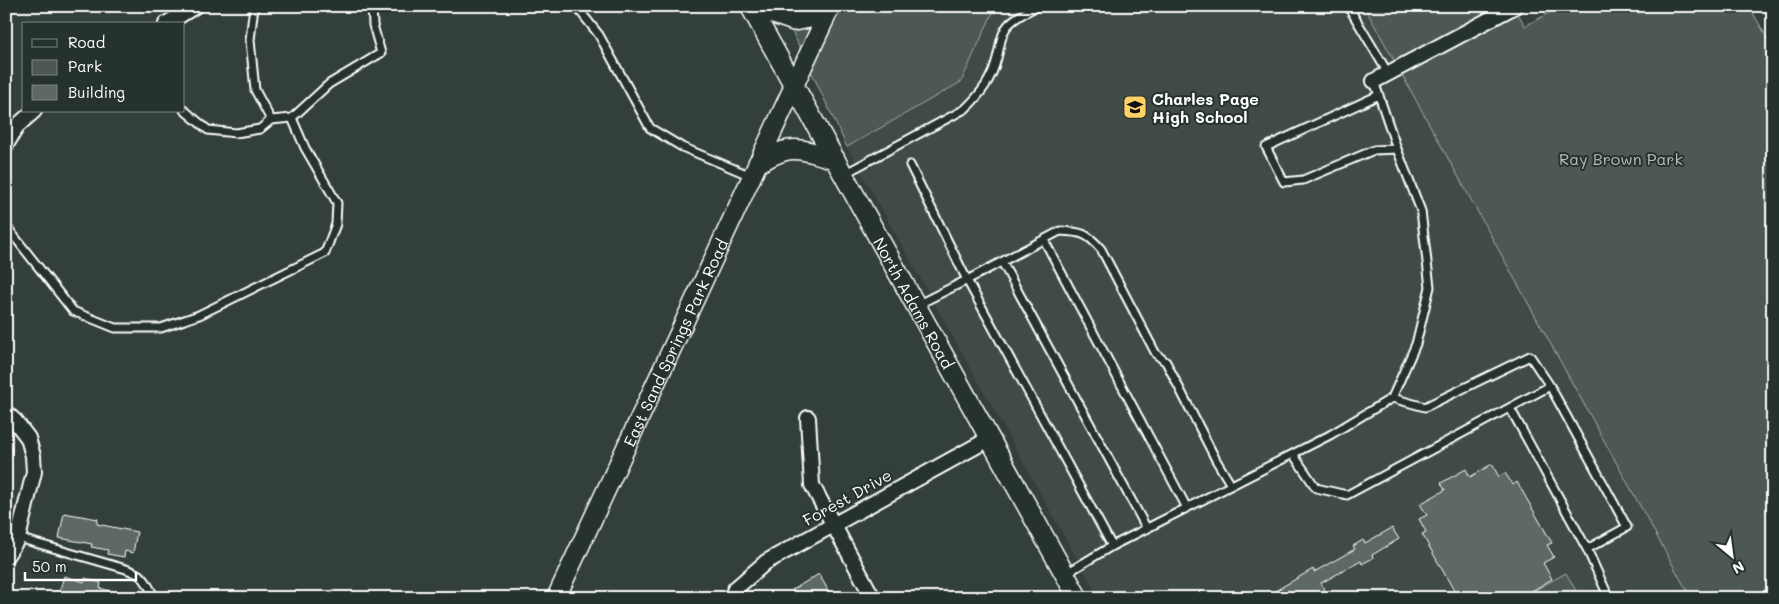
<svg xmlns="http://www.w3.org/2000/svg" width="1779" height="604" viewBox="0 0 1779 604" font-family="Mali,sans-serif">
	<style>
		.built { fill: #404c47 }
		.green { fill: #4d5853; stroke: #a6aca9 }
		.building { fill: #5f6964; stroke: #fff }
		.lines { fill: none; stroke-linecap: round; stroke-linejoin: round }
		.service-casing { stroke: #fff; stroke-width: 11 }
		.minor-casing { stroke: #fff; stroke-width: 18 }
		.tertiary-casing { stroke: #fff; stroke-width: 21 }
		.secondary-casing { stroke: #fff; stroke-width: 22 }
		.service { stroke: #26332d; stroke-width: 7 }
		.minor { stroke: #26332d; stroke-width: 14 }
		.tertiary { stroke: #26332d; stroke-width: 18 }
		.secondary { stroke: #26332d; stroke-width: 19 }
		.labels { text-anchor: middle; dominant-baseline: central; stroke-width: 4; stroke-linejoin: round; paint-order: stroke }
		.poi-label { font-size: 16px; font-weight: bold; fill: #fff; stroke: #26332d; text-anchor: start }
		.park-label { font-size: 16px; fill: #b8bcba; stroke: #26332d }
		.street-label { font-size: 16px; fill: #fff; stroke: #26332d }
	</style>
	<rect width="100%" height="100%" fill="#333f3a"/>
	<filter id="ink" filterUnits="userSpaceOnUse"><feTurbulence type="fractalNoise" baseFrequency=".02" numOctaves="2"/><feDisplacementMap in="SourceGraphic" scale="10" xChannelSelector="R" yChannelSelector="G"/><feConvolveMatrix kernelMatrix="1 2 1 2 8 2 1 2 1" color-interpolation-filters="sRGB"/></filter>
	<g filter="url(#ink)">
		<path class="built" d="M1005,6H1364L1691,598H1099L847,147L961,82L993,14Z"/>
		<path class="green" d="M780,6H1005L992,14L961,82L847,147Z
			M1364,6H1514L1525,26L1562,6H1749L1773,48V598H1691Z
			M1566,573L1580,598H1521Z"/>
		<path class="building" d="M1492,464L1499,477L1505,473L1513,485L1517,482L1552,543L1547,545L1554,557L1543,563L1552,579L1520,598H1465L1461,591L1456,594L1422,534L1426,532L1419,519L1427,515L1420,504L1445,490L1441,483L1466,469L1470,477Z
			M64,513L98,519L97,524L137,532L133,553L125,551L124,557L107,554L108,550L91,547L92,544L59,538Z
			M1392,528L1399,539L1372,555L1373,558L1362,564L1361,561L1321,583L1329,598H1263L1313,569L1314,572L1355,549L1353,546L1363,540L1365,543Z
			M819,574L829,592L819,598H796L792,590Z
			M64,576L84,582L85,578L101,583L100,588L123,595V598H66L67,596L59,593Z"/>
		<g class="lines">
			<g class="service-casing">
				<path id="service" d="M254,6L250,40L255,90L271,120L292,118
					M576,6L599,35L650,128L682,147L751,176
					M1348,6L1388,73
					M1379,95L1266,147L1284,182L1303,180L1374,150L1397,149
					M184,110L208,130L236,133L260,129L271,120
					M910,165L967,280L917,305
					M844,174L965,109C981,94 992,79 997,58C1000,48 1000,37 1006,28C1012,18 1027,12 1037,6
					M6,226L73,311L115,328H161L199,315L325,253L336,224L337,203L305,148L292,118L329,84L381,53L373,25L372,6
					M1044,240L1187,508
					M1002,262L1147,529
					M1510,408L1587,549L1627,527L1550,386
					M1293,454L1316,488L1347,495L1550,386L1530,356L1425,407L1392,398
					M18,538L126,569C148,577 144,580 155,598
					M1112,546L967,280L1060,231C1082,232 1087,233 1101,249L1156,354L1166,362L1216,460L1231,485
					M1587,549L1609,598
					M1065,574L1112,546L1330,435L1392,398L1416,344L1430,287L1421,211L1397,149L1374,81"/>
			</g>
			<g class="minor-casing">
				<path id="minor" d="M166,24L195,6
					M1374,81L1515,6
					M6,145L17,126L34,111
					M6,413L15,421L28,438L33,456L34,472L18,538L6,556
					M808,418L812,485L873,598
					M731,598L735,589L766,562L989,439"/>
			</g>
			<g class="tertiary-casing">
				<g id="tertiary">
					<path id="s1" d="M556,598L831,6"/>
				</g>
			</g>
			<g class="secondary-casing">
				<g id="secondary">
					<path id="s2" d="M750,6L1078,598"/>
					<path d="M751,6L794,21L810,18L828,6"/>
					<path d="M758,163C766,159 775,153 784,151C800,146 819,155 835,159"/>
				</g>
			</g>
			<use href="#service" class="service"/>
			<use href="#minor" class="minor"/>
			<use href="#tertiary" class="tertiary"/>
			<use href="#secondary" class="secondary"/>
		</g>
	</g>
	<defs>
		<g id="school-square" transform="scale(1.25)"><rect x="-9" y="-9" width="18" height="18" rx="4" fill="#ffd166" stroke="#26332d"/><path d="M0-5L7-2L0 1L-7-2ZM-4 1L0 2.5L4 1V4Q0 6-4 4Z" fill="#111"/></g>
	</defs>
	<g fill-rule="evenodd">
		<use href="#school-square" x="1135" y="107"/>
	</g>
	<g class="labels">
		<g class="poi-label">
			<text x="1152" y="98">Charles Page<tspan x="1152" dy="18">High School</tspan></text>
		</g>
		<g class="park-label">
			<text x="1621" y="158">Ray Brown Park</text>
		</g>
		<g class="street-label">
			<text stroke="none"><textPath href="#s2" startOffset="339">North Adams Road</textPath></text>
			<text stroke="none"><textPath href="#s1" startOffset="282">East Sand Springs Park Road</textPath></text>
			<text transform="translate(847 497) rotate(-29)">Forest Drive</text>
		</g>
	</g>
	<rect width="1779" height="604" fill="none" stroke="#26332d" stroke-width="25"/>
	<rect x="12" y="12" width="1754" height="579" fill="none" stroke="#fff" stroke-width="2" filter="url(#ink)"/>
	<rect x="22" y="22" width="162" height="90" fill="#26332d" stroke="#7d8581"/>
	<rect x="32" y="39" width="25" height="8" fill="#26332d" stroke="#7d8581"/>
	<text x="68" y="48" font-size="15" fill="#ffffff">Road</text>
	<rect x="32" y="60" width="25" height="15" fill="#4d5853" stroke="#7d8581"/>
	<text x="68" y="72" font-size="15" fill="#ffffff">Park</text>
	<rect x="32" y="85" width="25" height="15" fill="#5f6964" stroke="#7d8581"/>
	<text x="68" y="98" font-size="15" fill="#ffffff">Building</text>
	<g transform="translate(1732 556) rotate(151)" stroke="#26332d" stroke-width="4" paint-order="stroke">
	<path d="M0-4L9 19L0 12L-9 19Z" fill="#ffffff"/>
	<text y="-8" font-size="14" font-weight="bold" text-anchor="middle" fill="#ffffff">N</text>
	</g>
	<path d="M25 572v8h111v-8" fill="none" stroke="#ffffff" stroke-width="2.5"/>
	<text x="32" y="572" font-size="15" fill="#ffffff" stroke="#26332d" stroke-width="4" paint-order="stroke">50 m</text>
</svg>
